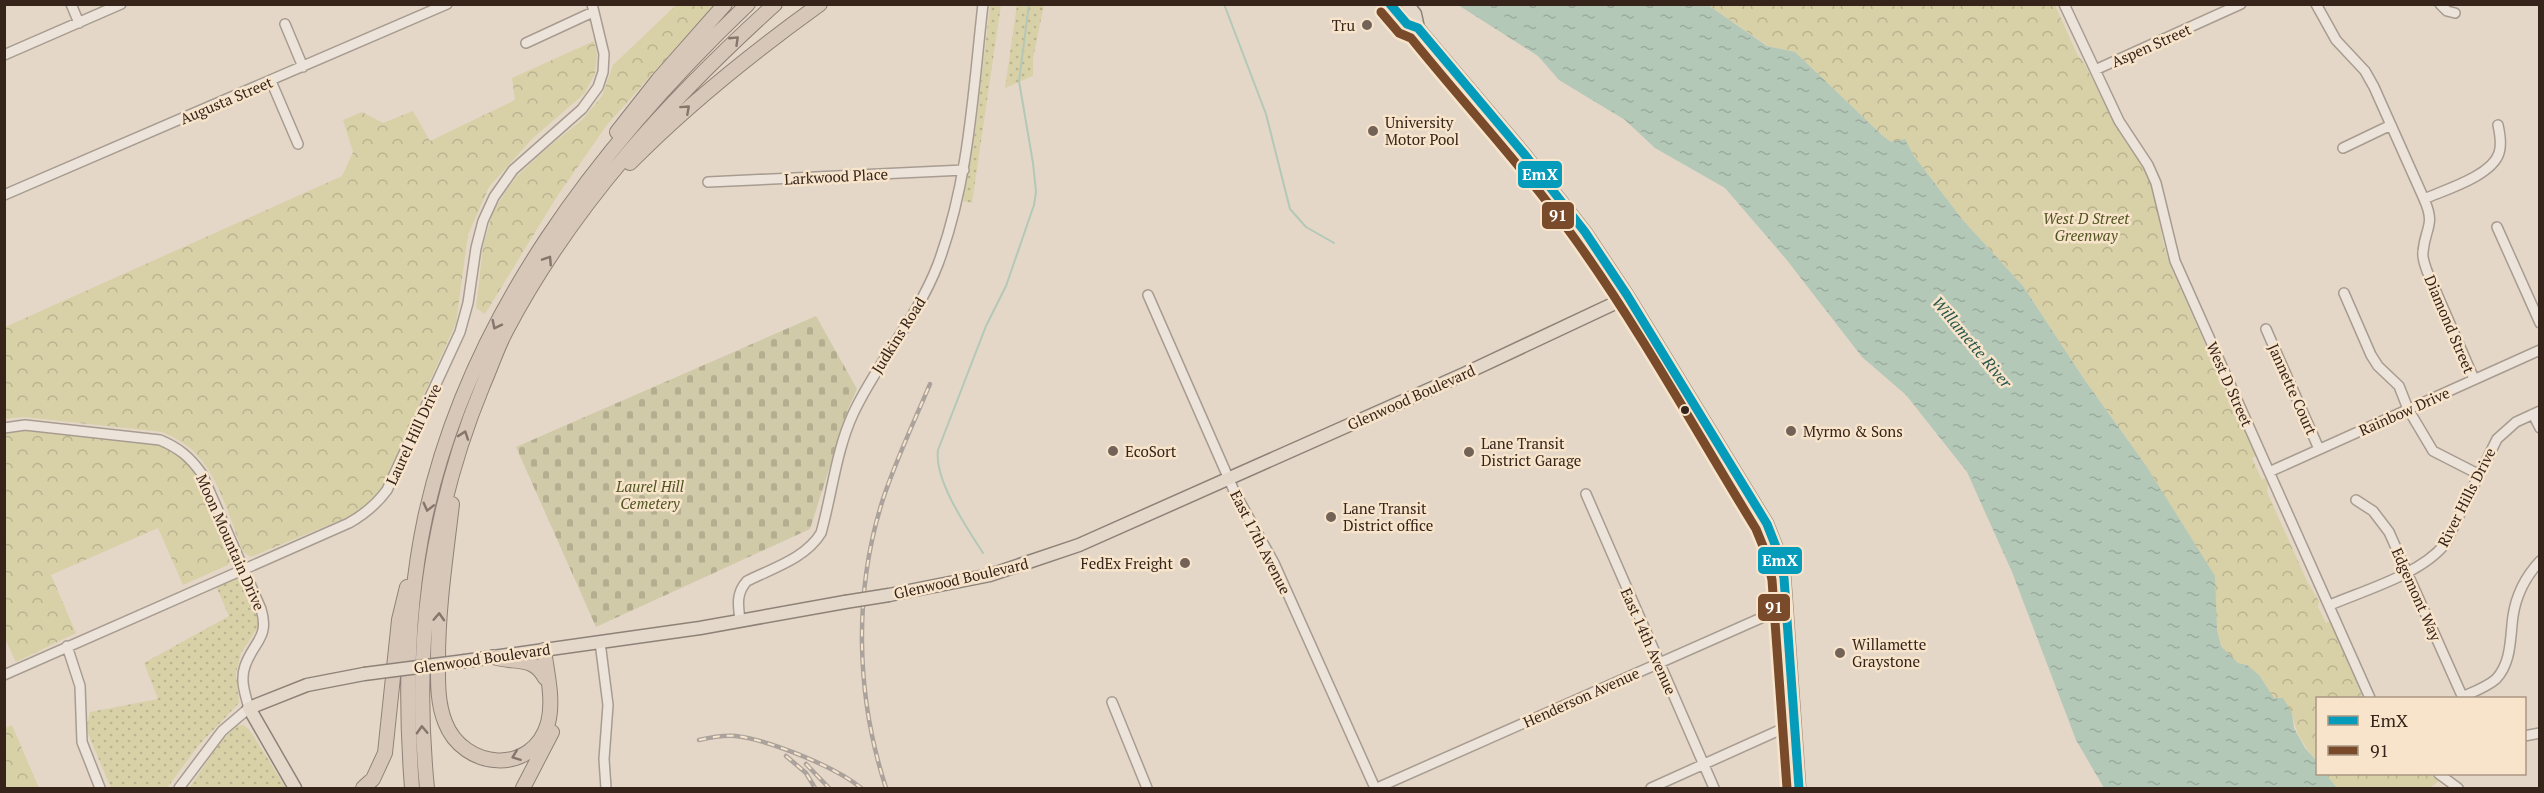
<svg xmlns="http://www.w3.org/2000/svg" width="2544" height="793" viewBox="0 0 2544 793" font-family="'PT Serif',serif">
	<style>
		.grass { fill: url(#grass-dots) }
		.forest { fill: url(#forest-crowns) }
		.cemetery { fill: url(#cemetery-stones) }
		.water { fill: url(#water-ripples) }
		.lines { fill: none; stroke-linecap: round; stroke-linejoin: round }
		.stream { stroke: #b4c8b8; stroke-width: 2 }
		.minor-casing { stroke: #a89c91; stroke-width: 12 }
		.major-casing { stroke: #8e8278; stroke-width: 15 }
		.highway-casing { stroke: #8e8278; stroke-width: 16 }
		.minor { stroke: #ece4da; stroke-width: 9 }
		.major { stroke: #e3d8ca; stroke-width: 12 }
		.highway { stroke: #d7c7b9; stroke-width: 14 }
		.rail-casing { stroke: #aaa29b; stroke-width: 4.5 }
		.rail { stroke: #f7e4cb; stroke-width: 2; stroke-dasharray: 7; stroke-linecap: butt }
		.major-bridge-casing { stroke: #8e8278; stroke-width: 15; stroke-linecap: butt }
		.major-bridge { stroke: #e3d8ca; stroke-width: 12 }
		.bus-1-casing { stroke: #f7e4cb; stroke-width: 14 }
		.bus-2-casing { stroke: #f7e4cb; stroke-width: 14 }
		.bus-1 { stroke: #059cbc; stroke-width: 9 }
		.bus-2 { stroke: #7a4b2a; stroke-width: 9 }
		.oneway { stroke: #86756a }
		.poi-dot { fill: #736257; stroke: #f7e4cb; stroke-width: 2 }
		.bus-dot { fill: #36231a; stroke: #f7e4cb; stroke-width: 2 }
		.labels { text-anchor: middle; dominant-baseline: central; stroke-width: 5; stroke-linejoin: round; paint-order: stroke }
		.poi-label { font-size: 15px; fill: #36231a; stroke: #f7e4cb; text-anchor: start }
		.street-label { font-size: 15px; fill: #36231a; stroke: #f7e4cb }
		.park-label { font-size: 15px; font-style: italic; fill: #4f541f; stroke: #f7e4cb }
		.water-label { font-size: 16px; font-style: italic; fill: #28574d; stroke: #f7e4cb }
		.line-badge { stroke: #f7e4cb; stroke-width: 2 }
		.badge-label { font-size: 16px; text-anchor: middle; font-weight: bold; fill: #fff }
	</style>
	<defs>
		<pattern id="grass-dots" width="8" height="8" patternUnits="userSpaceOnUse" patternTransform="scale(1.5)"><rect width="8" height="8" fill="#d8d1a8"/><path d="M2 2h.1M6 6h.1" fill="none" stroke="#bab390" stroke-width="1.8" stroke-linecap="round"/></pattern>
		<pattern id="forest-crowns" width="20" height="18" patternUnits="userSpaceOnUse" patternTransform="scale(1.5)"><rect width="20" height="18" fill="#d8d1a8"/><path d="M2 6a3 3 0 1 1 6 0M12 15a3 3 0 1 1 6 0" fill="none" stroke="#bab390"/></pattern>
		<pattern id="cemetery-stones" width="16" height="16" patternUnits="userSpaceOnUse" patternTransform="scale(1.5)"><rect width="16" height="16" fill="#d1caa8"/><path d="M2 7V4a2 2 0 0 1 4 0v3zM10 15v-3a2 2 0 0 1 4 0v3z" fill="#b4ad90"/></pattern>
		<pattern id="water-ripples" width="26" height="14" patternUnits="userSpaceOnUse" patternTransform="scale(1.5)"><rect width="26" height="14" fill="#b4c8b8"/><path d="M2 4q2-2 4 0t4 0M15 11q2-2 4 0t4 0" fill="none" stroke="#9bac9e"/></pattern>
	</defs>
	<rect width="100%" height="100%" fill="#e4d7c7"/>
	<path class="grass" d="M990,5H1001L972,203L963,201L976,126Z
		M1017,5H1044L1033,58V76L1005,88Z
		M234,576L242,578L257,615L259,626L241,653L236,673L239,703L198,746L167,788H111L86,729L90,712L158,699L144,663L229,616L215,584Z
		M244,725L251,732L286,788H189L222,740L236,726Z"/>
	<path class="forest" d="M676,5H714L607,125L558,195L485,314L476,308L483,246L493,212L506,191L517,176L546,149L582,120L602,96L613,65Z
		M1708,5H2055L2077,54L2084,63L2121,135L2145,170L2156,199L2163,242L2170,265L2204,342L2258,455L2252,458L2262,480L2265,478L2268,484L2267,492L2308,583L2319,601L2318,607L2326,623L2330,621L2363,698H2318L2317,761C2304,746 2295,733 2292,713L2274,698L2247,665L2238,663L2221,646L2217,629L2145,464L2084,379L2023,286L1962,219L1914,156L1905,140L1891,142L1882,135L1795,52L1768,46Z
		M594,41L597,54L595,74L584,94L532,139L489,187L468,235L456,323L381,490L360,512L251,557L243,552C231,522 219,478 197,455C187,444 175,438 162,432L23,417L5,419V327L342,176L353,152L343,120L362,112L383,123L413,111L430,141L515,100L512,78Z
		M20,429L150,443C156,444 163,445 168,447C203,466 218,523 233,557L228,565L183,585L158,528L51,575L76,633L16,662L4,637V432Z
		M12,725L39,788H5V728Z
		M2326,774H2430L2439,781L2430,788H2337Z"/>
	<path class="cemetery" d="M816,316L857,389L848,409L810,529L596,627L516,447Z"/>
	<path class="water" d="M1458,5H1708L1767,46L1795,52L1882,135L1891,142L1905,139L1914,156L1962,219L2023,286L2084,379L2145,464L2215,576L2217,629L2221,646L2238,663L2247,665L2259,675L2274,698H2283L2292,713L2294,728L2305,748L2317,761L2318,774H2326L2337,788H2104L2076,740L2012,572L1967,472L1906,395L1862,357L1786,259L1725,188L1655,148L1625,120L1559,80L1538,56Z"/>
	<g class="lines">
		<path class="stream" d="M1224,4L1266,114L1290,209L1306,227L1334,243
			M983,553C967,528 934,480 938,450L986,326L1006,286L1034,205L1036,192L1033,163L1019,81L1029,4"/>
		<g class="minor-casing">
			<path id="minor" d="M71,4L79,23
				M2064,4L2119,121L2148,165L2156,183L2175,261L2370,698
				M2316,4L2336,40L2365,71L2374,87L2424,199
				M2440,4L2447,11L2455,13
				M285,24L303,67
				M526,43L593,12
				M4,55L121,4
				M2095,70L2241,4
				M271,81L298,144
				M2343,148L2391,125
				M708,182L964,170
				M4,195L447,4
				M2497,227L2540,323
				M2344,293L2371,355L2378,366L2399,386L2408,409L2433,451L2478,474
				M1148,295L1235,493L1274,563L1375,788
				M2266,329L2319,449
				M2474,379L2427,271C2425,265 2422,258 2423,252C2425,227 2436,226 2424,199C2444,190 2492,176 2499,153C2502,144 2500,134 2498,125
				M2533,414L2540,428
				M4,428L25,425L160,440C179,448 190,457 202,474L261,609C270,638 253,642 245,666C240,680 245,694 249,708L222,731L179,788
				M2269,472L2540,350
				M1586,494L1714,788
				M2356,500L2373,511L2389,532L2463,698
				M2330,605C2365,590 2421,574 2445,544L2497,439L2516,422L2540,411
				M740,620C738,605 736,593 747,581C773,568 806,558 821,533C832,494 836,451 853,414C877,362 917,319 938,264C969,181 973,92 983,4
				M600,642L608,705L604,759L606,788
				M67,646L80,686L82,742L100,788
				M4,675L349,523C365,514 376,505 387,490L460,332L468,303L476,248L483,221L494,197L513,170L582,109L598,87L603,72L604,54L592,4
				M2462,697C2473,692 2487,687 2496,679C2512,662 2510,637 2513,616C2516,596 2526,576 2540,561
				M1112,702L1147,788
				M2524,736L2540,733
				M2439,774L2458,788
				M1377,788L1786,607
				M1651,788L1793,724"/>
		</g>
		<g class="major-casing">
			<path id="major" d="M1390,4L1407,24L1418,28L1422,33L1525,155L1585,232L1627,295L1767,524L1778,552L1784,578L1799,788
				M1407,4L1415,14L1418,28
				M889,595L990,575L1079,545L1464,374L1613,304L1627,295
				M465,661L700,628L845,602
				M295,788L249,708L307,685L364,674"/>
		</g>
		<g class="highway-casing">
			<path id="highway" d="M617,132L658,80L725,4
				M630,163C689,103 752,53 820,4
				M452,504C446,556 438,607 438,659C438,680 437,702 445,722C463,770 533,776 548,723C554,700 547,673 544,650
				M493,657C515,664 533,655 545,678
				M363,788L373,779L385,753L399,620L407,587
				M412,788C405,698 406,608 425,518C469,315 600,145 748,4
				M427,788C413,648 429,516 483,385C491,367 497,348 506,331C572,205 670,99 775,4
				M523,788L552,732"/>
		</g>
		<use href="#minor" class="minor"/>
		<use href="#major" class="major"/>
		<use href="#highway" class="highway"/>
		<g class="rail-casing">
			<path id="rail" d="M699,740C712,737 723,735 736,736C769,740 836,767 861,788
				M786,756L806,773L815,788
				M806,764L829,788
				M886,788C856,696 853,593 883,499C896,460 914,422 930,384"/>
		</g>
		<use href="#rail" class="rail"/>
		<g class="major-bridge-casing">
			<path id="major-bridge" d="M845,602L889,595
				M364,674L465,661"/>
		</g>
		<use href="#major-bridge" class="major-bridge"/>
		<g class="bus-1-casing">
			<path id="bus-1" d="M1390,4L1407,24L1418,28L1525,155L1585,232L1627,295L1767,524L1778,552L1784,578L1799,788"/>
		</g>
		<g class="bus-2-casing">
			<path id="bus-2" d="M1381,12L1399,33L1411,38C1465,105 1525,169 1575,239C1641,331 1697,433 1756,529L1767,556L1772,580L1787,788"/>
		</g>
		<use href="#bus-1" class="bus-1"/>
		<use href="#bus-2" class="bus-2"/>
	</g>
	<defs><path id="oneway-chevron" d="M-2-3.5L2.5 0L-2 3.5" fill="none" stroke-width="1.6" stroke-linecap="round" stroke-linejoin="round" transform="scale(1.5)"/></defs>
	<g class="oneway">
		<use href="#oneway-chevron" transform="translate(735 40) rotate(-44)"/>
		<use href="#oneway-chevron" transform="translate(686 109) rotate(-42)"/>
		<use href="#oneway-chevron" transform="translate(548 260) rotate(-57)"/>
		<use href="#oneway-chevron" transform="translate(496 325) rotate(117)"/>
		<use href="#oneway-chevron" transform="translate(464 435) rotate(-71)"/>
		<use href="#oneway-chevron" transform="translate(428 507) rotate(104)"/>
		<use href="#oneway-chevron" transform="translate(439 617) rotate(-87)"/>
		<use href="#oneway-chevron" transform="translate(422 730) rotate(-92)"/>
		<use href="#oneway-chevron" transform="translate(516 756) rotate(159)"/>
	</g>
	<g class="poi-dot">
		<circle cx="1367" cy="25" r="6"/>
		<circle cx="1373" cy="131" r="6"/>
		<circle cx="1791" cy="431" r="6"/>
		<circle cx="1113" cy="451" r="6"/>
		<circle cx="1469" cy="452" r="6"/>
		<circle cx="1331" cy="517" r="6"/>
		<circle cx="1185" cy="563" r="6"/>
		<circle cx="1840" cy="653" r="6"/>
	</g>
	<circle class="bus-dot" cx="1685" cy="410" r="5"/>
	<g class="labels">
		<g class="poi-label">
			<text x="1355" y="25" text-anchor="end">Tru</text>
			<text x="1385" y="122">University<tspan x="1385" dy="17">Motor Pool</tspan></text>
			<text x="1803" y="431">Myrmo &amp; Sons</text>
			<text x="1481" y="443">Lane Transit<tspan x="1481" dy="17">District Garage</tspan></text>
			<text x="1125" y="451">EcoSort</text>
			<text x="1343" y="508">Lane Transit<tspan x="1343" dy="17">District office</tspan></text>
			<text x="1173" y="563" text-anchor="end">FedEx Freight</text>
			<text x="1852" y="644">Willamette<tspan x="1852" dy="17">Graystone</tspan></text>
		</g>
		<g class="street-label">
			<text transform="translate(2151 45) rotate(-24)">Aspen Street</text>
			<text transform="translate(226 100) rotate(-23)">Augusta Street</text>
			<text transform="translate(836 176) rotate(-3)">Larkwood Place</text>
			<text transform="translate(2450 324) rotate(67)">Diamond Street</text>
			<text transform="translate(898 335) rotate(-58)">Judkins Road</text>
			<text transform="translate(2230 384) rotate(66)">West D Street</text>
			<text transform="translate(2293 389) rotate(66)">Jannette Court</text>
			<text transform="translate(1411 397) rotate(-24)">Glenwood Boulevard</text>
			<text transform="translate(2404 411) rotate(-24)">Rainbow Drive</text>
			<text transform="translate(413 434) rotate(-65)">Laurel Hill Drive</text>
			<text transform="translate(2466 497) rotate(-63)">River Hills Drive</text>
			<text transform="translate(231 542) rotate(66)">Moon Mountain Drive</text>
			<text transform="translate(1261 542) rotate(63)">East 17th Avenue</text>
			<text transform="translate(961 578) rotate(-13)">Glenwood Boulevard</text>
			<text transform="translate(2417 594) rotate(66)">Edgemont Way</text>
			<text transform="translate(1649 641) rotate(66)">East 14th Avenue</text>
			<text transform="translate(482 658) rotate(-8)">Glenwood Boulevard</text>
			<text transform="translate(1581 697) rotate(-24)">Henderson Avenue</text>
		</g>
		<g class="park-label">
			<text x="2086" y="218">West D Street<tspan x="2086" dy="17">Greenway</tspan></text>
			<text x="650" y="486">Laurel Hill<tspan x="650" dy="17">Cemetery</tspan></text>
		</g>
		<g class="water-label">
			<text transform="translate(1972 342) rotate(50)">Willamette River</text>
		</g>
	</g>
	<g class="line-badge">
		<rect x="1517" y="160" width="46" height="29" rx="6" fill="#059cbc"/>
		<rect x="1541" y="201" width="34" height="29" rx="6" fill="#7a4b2a"/>
		<rect x="1757" y="546" width="46" height="29" rx="6" fill="#059cbc"/>
		<rect x="1757" y="593" width="34" height="29" rx="6" fill="#7a4b2a"/>
	</g>
	<g class="badge-label">
		<text x="1540" y="180">EmX</text>
		<text x="1558" y="221">91</text>
		<text x="1780" y="566">EmX</text>
		<text x="1774" y="613">91</text>
	</g>
	<rect width="2544" height="793" fill="none" stroke="#36231a" stroke-width="12"/>
	<rect x="2316" y="697" width="210" height="78" fill="#f7e4cb" stroke="#aa9784" stroke-width="1.5"/>
	<rect x="2328" y="716" width="30" height="9" fill="#059cbc" stroke="#aa9784" stroke-width="1.5"/>
	<text x="2370" y="727" font-size="18" fill="#36231a">EmX</text>
	<rect x="2328" y="746" width="30" height="9" fill="#7a4b2a" stroke="#aa9784" stroke-width="1.5"/>
	<text x="2370" y="757" font-size="18" fill="#36231a">91</text>
</svg>
